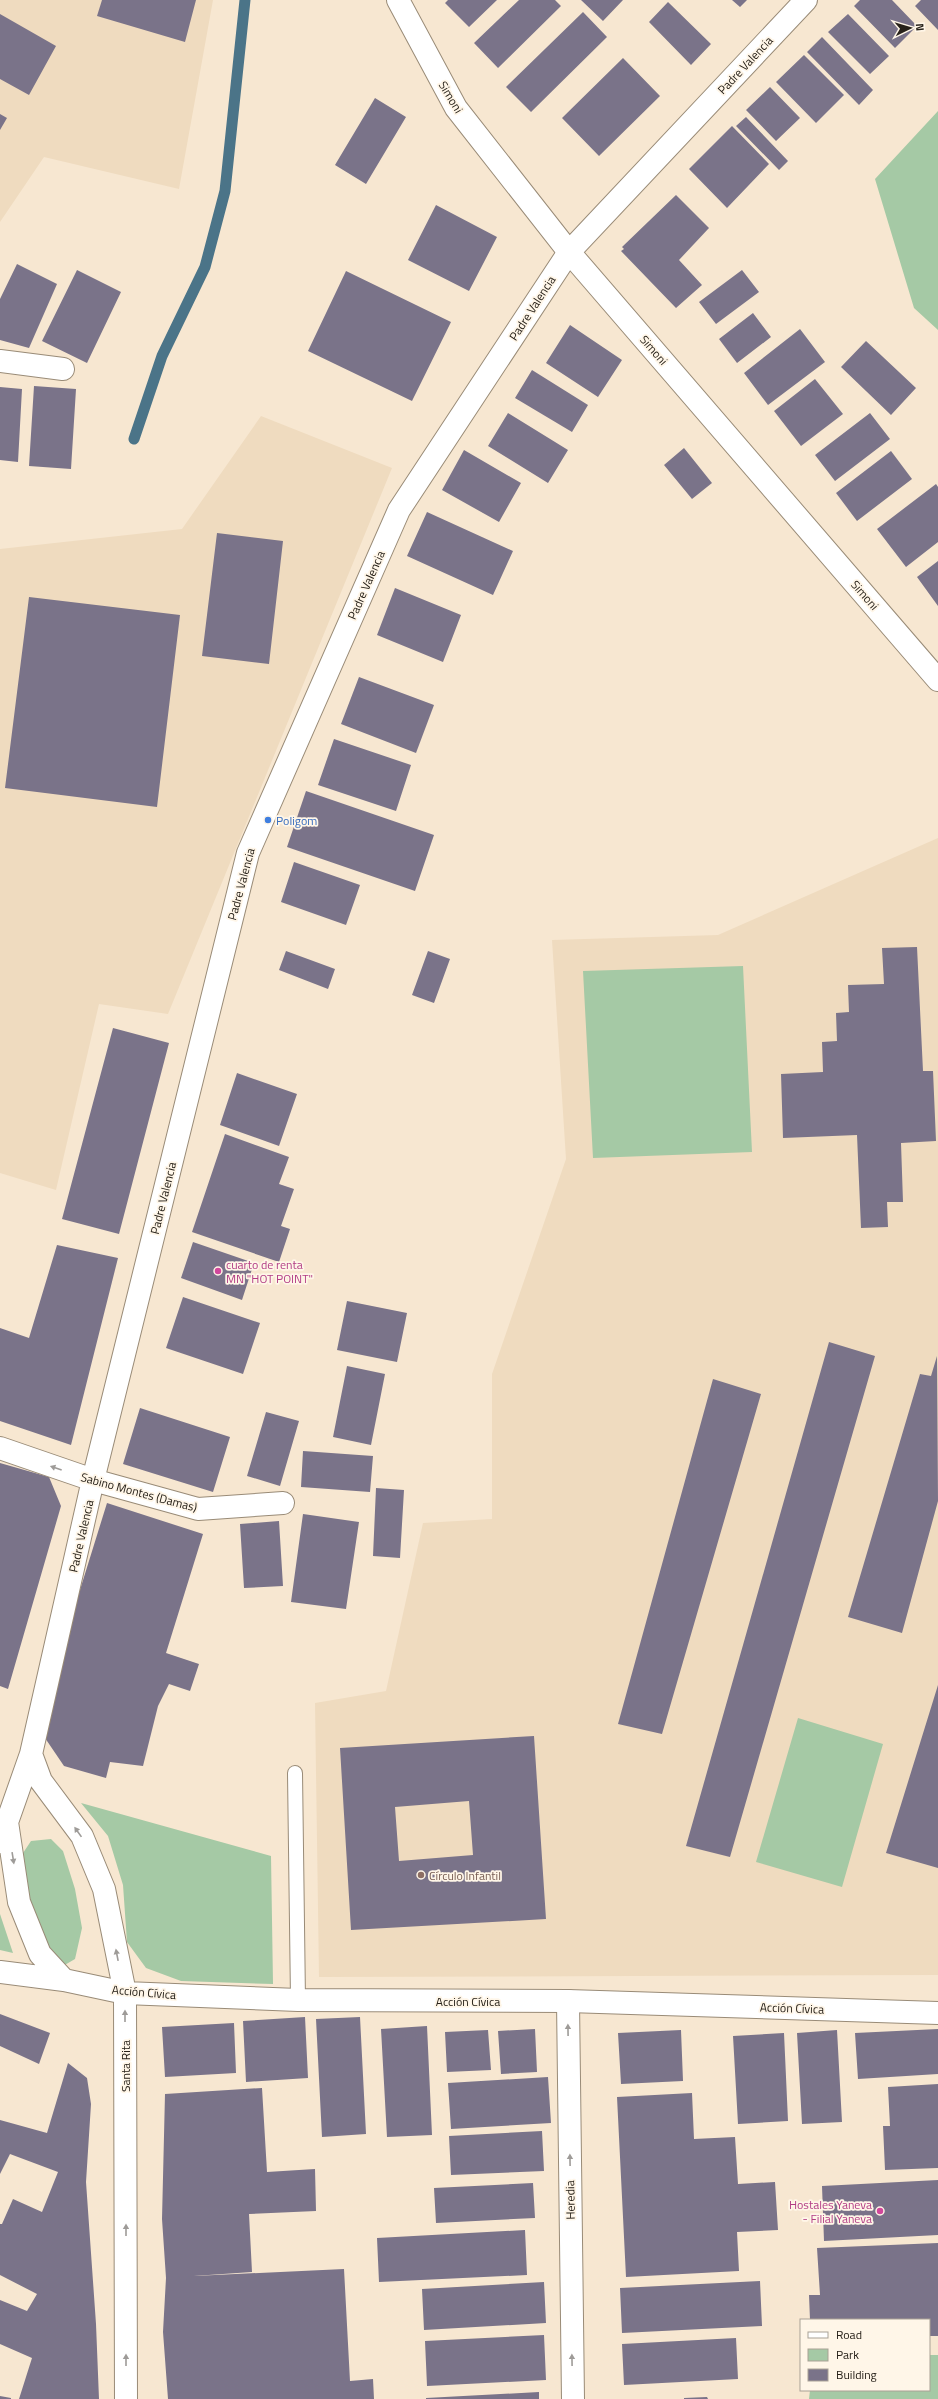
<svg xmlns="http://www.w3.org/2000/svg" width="938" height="2399" viewBox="0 0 938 2399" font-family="'Titillium Web',sans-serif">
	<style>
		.built { fill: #efdbbf }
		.green { fill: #a5c9a5 }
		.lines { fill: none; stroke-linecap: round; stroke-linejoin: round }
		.stream { stroke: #4b7488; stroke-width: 11 }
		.building { fill: #7a7389; fill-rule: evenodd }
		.lane-casing { stroke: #998b77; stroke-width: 16 }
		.street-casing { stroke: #998b77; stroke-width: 24 }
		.secondary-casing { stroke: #998b77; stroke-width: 24 }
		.lane { stroke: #fff; stroke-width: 14 }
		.street { stroke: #fff; stroke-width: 22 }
		.secondary { stroke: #fff; stroke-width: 22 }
		.oneway { fill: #9e9b98 }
		.shop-dot { fill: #3f7fe0; stroke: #fff6e8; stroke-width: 1.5 }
		.hotel-dot { fill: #d1479c; stroke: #fff6e8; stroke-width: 1.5 }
		.education-dot { fill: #8d6e63; stroke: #fff6e8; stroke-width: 1.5 }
		.labels { text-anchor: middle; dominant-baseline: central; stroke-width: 3.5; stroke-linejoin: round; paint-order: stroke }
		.street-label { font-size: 12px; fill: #272119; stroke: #fff6e8 }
		.shop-label { font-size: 12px; fill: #366cbe; stroke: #fff6e8; text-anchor: start }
		.hotel-label { font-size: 12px; fill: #b23c85; stroke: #fff6e8; text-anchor: start }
		.education-label { font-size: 12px; fill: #785e54; stroke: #fff6e8; text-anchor: start }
	</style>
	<rect width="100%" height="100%" fill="#f7e7d1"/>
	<path class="built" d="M0,0H213L179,189L44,157L0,222Z
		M261,416L392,468L168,1014L99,1004L56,1190L0,1173V549L182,529Z
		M938,838V1975L319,1977L315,1703L386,1691L423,1523L492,1519V1374L566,1159L552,940L718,935Z"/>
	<path class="green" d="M938,111V330L914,308L875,179Z
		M743,966L752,1152L593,1158L583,971Z
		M798,1718L883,1744L842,1887L756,1862Z
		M81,1803L271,1856L273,1984L181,1981L146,1968L127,1942L123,1885L108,1836Z
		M51,1839L63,1851L75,1889L82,1928L75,1959L63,1966L52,1964L27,1918L21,1856L31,1841Z
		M0,1914L13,1953L0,1950Z
		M929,2355H938V2399H809L810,2390H929Z"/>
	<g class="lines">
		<path class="stream" d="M134,439L162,356L205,267L225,191L245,0"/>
	</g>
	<path class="building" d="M102,0H196L185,42L97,16Z
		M448,0H497L469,27L445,3Z
		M519,0H555L561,6L498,68L474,43Z
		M581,0H623L603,21Z
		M732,0H747L740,7Z
		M860,0H892L917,26L895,48L854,6Z
		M921,0H938V30L915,6Z
		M668,2L711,44L691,65L649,22Z
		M583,12L607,37L531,112L506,87Z
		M0,14L56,46L29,95L0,79Z
		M848,14L889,56L870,74L828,32Z
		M822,37L873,90L859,105L807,52Z
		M804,55L844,95L816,123L776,82Z
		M623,58L660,96L599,156L562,118Z
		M770,87L800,118L776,141L746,110Z
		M375,98L406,117L366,184L335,165Z
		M0,114L7,118L0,130Z
		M746,117L788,161L779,170L736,126Z
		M732,126L769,164L727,208L689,169Z
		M676,195L709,228L679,260L702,285L676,308L621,251L624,249L622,247Z
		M436,205L497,237L469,291L408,260Z
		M17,264L57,284L29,348L0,340V299Z
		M77,270L121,292L87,363L42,341Z
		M742,270L759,292L716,324L699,302Z
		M346,271L451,322L412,401L308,351Z
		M753,313L771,337L737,363L719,339Z
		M570,325L622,360L598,397L546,363Z
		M800,329L825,362L768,405L744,373Z
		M866,341L916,388L891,415L841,367Z
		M532,370L588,405L572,432L515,398Z
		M815,379L843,414L801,446L774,411Z
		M34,386L76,389L71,469L29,466Z
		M0,387L22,389L18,462L0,460Z
		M508,413L568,450L548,483L488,446Z
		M870,413L890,439L835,481L815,455Z
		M684,448L712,483L692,499L664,465Z
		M464,450L521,483L499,522L442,490Z
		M891,451L912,479L857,521L836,493Z
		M936,484L938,487V542L906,567L877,529Z
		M427,512L513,551L493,595L407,556Z
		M217,533L283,541L269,664L202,656Z
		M938,561V606L917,577Z
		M395,588L461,615L443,662L377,635Z
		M29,597L180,615L157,807L5,788Z
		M359,677L434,705L416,753L341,724Z
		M334,739L411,765L396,811L318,785Z
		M306,791L434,835L415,891L287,847Z
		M294,862L360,885L346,925L281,902Z
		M917,947L923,1071H933L936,1141L901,1143L903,1202H887L888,1227L861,1228L857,1135L783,1138L781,1074L823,1072L822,1042L837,1041L836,1013L849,1012L848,985L884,984L882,948Z
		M286,951L335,969L328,989L279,970Z
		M428,951L450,959L434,1003L412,995Z
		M113,1028L169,1043L119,1234L62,1219Z
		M237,1073L297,1094L279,1146L220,1125Z
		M225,1134L289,1157L279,1184L294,1189L281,1226L290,1229L279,1262L192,1232Z
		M193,1242L254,1263L242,1300L181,1278Z
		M57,1245L118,1258L71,1445L0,1421V1328L29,1338Z
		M183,1297L260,1323L243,1374L166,1348Z
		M347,1301L407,1313L397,1362L337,1350Z
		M829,1342L875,1356L730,1857L686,1846Z
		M937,1356L938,1501L902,1633L848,1617L920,1374L931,1376Z
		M347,1366L385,1374L371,1445L333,1437Z
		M713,1379L761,1394L662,1734L618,1724Z
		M140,1408L230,1437L213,1492L123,1464Z
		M266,1412L299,1421L280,1486L247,1476Z
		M303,1451L373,1456L370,1492L301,1487Z
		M0,1463L49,1477L61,1506L8,1689L0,1686Z
		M376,1488L404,1490L400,1558L373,1556Z
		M107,1503L203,1534L166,1653L199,1664L190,1691L169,1684L158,1706L143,1766L110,1762L106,1778L64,1766L45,1738L70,1622Z
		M303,1514L359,1522L346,1609L291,1602Z
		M279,1521L283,1586L244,1588L240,1524Z
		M938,1685V1868L886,1853Z
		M534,1736L546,1919L351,1930L340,1748ZM469,1801L473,1855L399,1861L395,1807Z
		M0,2014L50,2033L39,2064L0,2046Z
		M305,2017L308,2078L246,2082L243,2021Z
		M360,2017L366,2134L322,2137L316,2019Z
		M234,2023L236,2073L165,2077L162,2027Z
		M427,2026L432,2135L387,2137L381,2029Z
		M535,2029L537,2072L501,2074L498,2031Z
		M938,2029V2074L858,2079L855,2033Z
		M488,2030L491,2070L447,2072L445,2032Z
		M681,2030L683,2081L621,2084L618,2033Z
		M837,2030L842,2122L802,2124L797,2033Z
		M784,2033L788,2121L738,2124L733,2036Z
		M68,2063L87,2078L91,2104L86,2182L96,2324L99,2399H19L32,2358L0,2344V2300L27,2311L37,2294L0,2275V2224H2L13,2199L42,2212L58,2172L10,2154L0,2174V2120L47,2133Z
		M548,2077L551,2123L451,2129L448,2083Z
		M938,2084V2168L885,2170L883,2126H890L888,2087Z
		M262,2088L267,2172L315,2169L316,2211L249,2214L252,2272L194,2276L344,2269L350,2381L373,2379L374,2399H168L163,2332L166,2278L162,2219L165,2094Z
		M692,2093L694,2139L735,2137L738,2184L775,2182L778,2230L737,2232L739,2271L626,2277L617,2097Z
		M542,2131L544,2171L451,2175L449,2136Z
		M938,2180V2235L824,2241L822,2186Z
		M533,2183L535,2218L436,2223L434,2188Z
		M525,2230L527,2275L379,2282L377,2238Z
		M938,2243V2336H929V2320H810L809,2295H820L817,2248Z
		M760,2281L762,2326L622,2333L620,2288Z
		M544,2282L546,2323L424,2330L422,2289Z
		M544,2335L546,2380L427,2386L425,2341Z
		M736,2338L738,2379L624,2385L622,2344Z
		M539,2392V2399H426V2398Z
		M0,2396L11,2398V2399H0Z
		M707,2397L708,2399H684V2398Z"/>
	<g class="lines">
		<g class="lane-casing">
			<path id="lane" d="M295,1773L298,2000"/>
		</g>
		<g class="street-casing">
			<path id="street" d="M398,0L456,108L569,252L938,680
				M0,361L63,369
				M93,1480L198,1509L283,1503
				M568,2001L573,2399"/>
		</g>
		<g class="secondary-casing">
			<path id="secondary" d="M0,1448L93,1480
				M31,1754L41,1781L82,1836L104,1889L125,1993L126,2399
				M7,1822L19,1902L40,1954L64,1980
				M0,1842L31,1754L93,1480L248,853L399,510L569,252L806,0
				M0,1972L64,1980L125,1993L298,2000L568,2001L938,2013"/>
		</g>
		<use href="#lane" class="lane"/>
		<use href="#street" class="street"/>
		<use href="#secondary" class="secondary"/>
	</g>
	<defs><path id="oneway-solid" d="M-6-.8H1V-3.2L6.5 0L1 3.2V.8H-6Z"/></defs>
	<g class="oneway">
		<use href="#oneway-solid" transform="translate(56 1468) rotate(-161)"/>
		<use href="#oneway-solid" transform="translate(78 1832) rotate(-125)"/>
		<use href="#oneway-solid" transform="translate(13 1858) rotate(81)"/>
		<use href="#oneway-solid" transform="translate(117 1955) rotate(-101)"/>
		<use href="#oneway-solid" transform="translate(125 2016) rotate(-90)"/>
		<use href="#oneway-solid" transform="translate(568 2030) rotate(-91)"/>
		<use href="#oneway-solid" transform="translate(570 2160) rotate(-91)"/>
		<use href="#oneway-solid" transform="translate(126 2230) rotate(-90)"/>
		<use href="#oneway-solid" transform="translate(126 2360) rotate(-90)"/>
		<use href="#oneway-solid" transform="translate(572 2360) rotate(-91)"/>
	</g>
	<circle class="shop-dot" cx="268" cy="820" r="4"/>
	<g class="hotel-dot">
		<circle cx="218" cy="1271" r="4"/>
		<circle cx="880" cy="2211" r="4"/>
	</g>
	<circle class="education-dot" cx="421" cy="1875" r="4"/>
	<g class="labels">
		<g class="street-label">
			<text transform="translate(745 65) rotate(-47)">Padre Valencia</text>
			<text transform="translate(451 97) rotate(59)">Simoni</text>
			<text transform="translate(532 308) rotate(-57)">Padre Valencia</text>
			<text transform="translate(654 350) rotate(49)">Simoni</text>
			<text transform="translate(366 585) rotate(-66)">Padre Valencia</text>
			<text transform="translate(865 595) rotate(49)">Simoni</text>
			<text transform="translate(241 884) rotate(-75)">Padre Valencia</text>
			<text transform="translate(163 1198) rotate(-76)">Padre Valencia</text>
			<text transform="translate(139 1492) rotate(15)">Sabino Montes (Damas)</text>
			<text transform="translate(81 1536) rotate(-77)">Padre Valencia</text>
			<text transform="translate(144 1992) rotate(5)">Acción Cívica</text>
			<text x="468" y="2001">Acción Cívica</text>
			<text transform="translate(792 2008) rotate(2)">Acción Cívica</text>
			<text transform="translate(125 2066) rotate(-90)">Santa Rita</text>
			<text transform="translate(570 2200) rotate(-91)">Heredia</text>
		</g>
		<g class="shop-label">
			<text x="276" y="820">Poligom</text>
		</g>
		<g class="hotel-label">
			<text x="226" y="1264">cuarto de renta<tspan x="226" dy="14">MN "HOT POINT"</tspan></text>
			<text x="872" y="2204" text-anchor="end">Hostales Yaneva<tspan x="872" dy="14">- Filial Yaneva</tspan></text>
		</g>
		<g class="education-label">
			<text x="429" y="1875">Círculo Infantil</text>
		</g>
	</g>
	<rect x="800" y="2319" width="130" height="72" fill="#fff6e8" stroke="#a9a195"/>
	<rect x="808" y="2332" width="20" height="6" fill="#ffffff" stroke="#a9a195"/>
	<text x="836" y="2339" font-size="12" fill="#272119">Road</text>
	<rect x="808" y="2349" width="20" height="12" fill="#a5c9a5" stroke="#a9a195"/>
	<text x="836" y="2359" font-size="12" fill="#272119">Park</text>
	<rect x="808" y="2369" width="20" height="12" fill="#7a7389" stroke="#a9a195"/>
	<text x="836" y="2379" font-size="12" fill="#272119">Building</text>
	<g transform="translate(910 28) rotate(85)" stroke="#fff6e8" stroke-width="3" paint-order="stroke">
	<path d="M0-3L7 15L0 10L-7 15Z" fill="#272119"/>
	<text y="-6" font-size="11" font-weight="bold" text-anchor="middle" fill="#272119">N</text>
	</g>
</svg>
